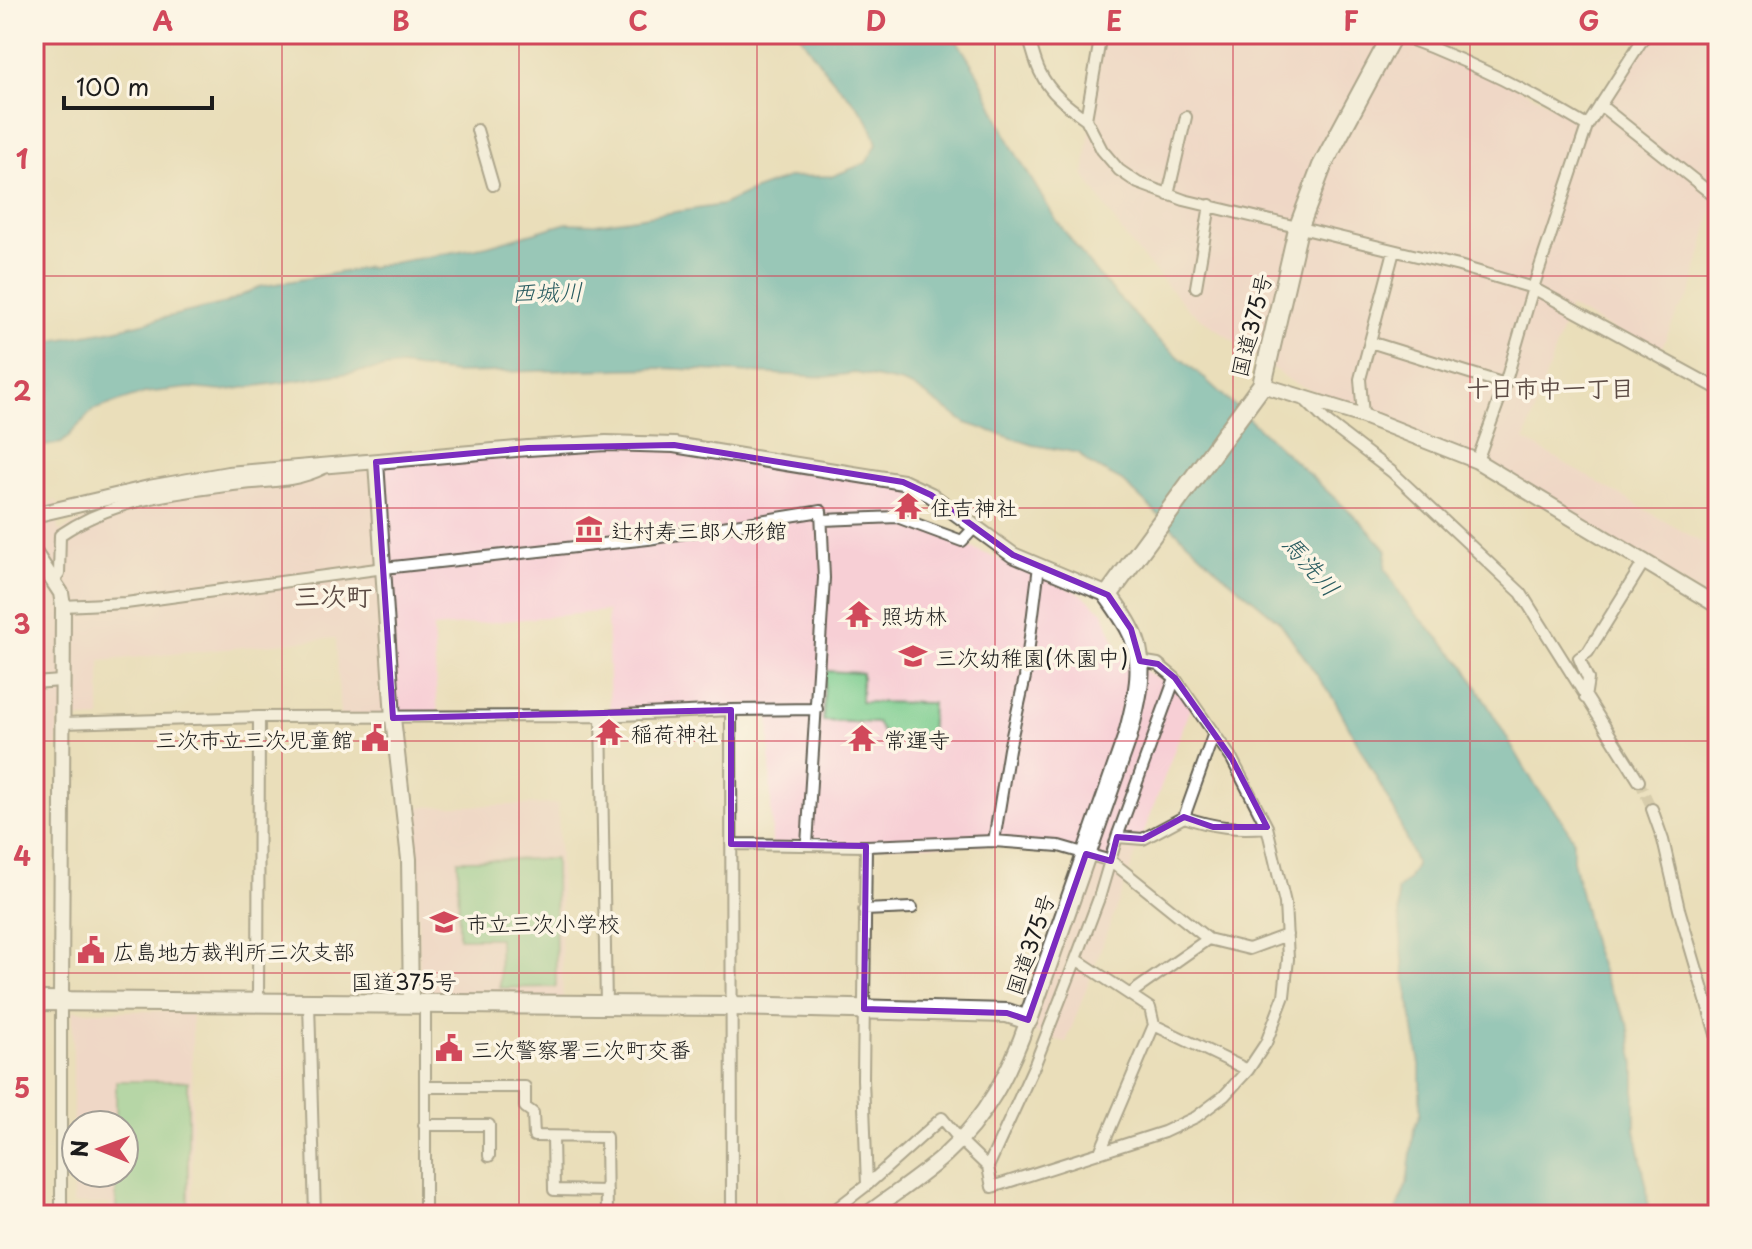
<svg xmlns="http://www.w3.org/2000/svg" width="1752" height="1249" viewBox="0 0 1752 1249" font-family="'Playpen Sans','Klee One',sans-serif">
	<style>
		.built { fill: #f7cfd5; fill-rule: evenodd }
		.green { fill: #79cc8e; stroke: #4a7455; stroke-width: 2 }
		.water { fill: #39aab4; stroke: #2a6368; stroke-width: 2 }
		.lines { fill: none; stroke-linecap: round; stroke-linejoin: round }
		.street-tunnel { stroke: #c1b79a; stroke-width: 10; stroke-dasharray: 10 5; stroke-linecap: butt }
		.street-casing { stroke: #646053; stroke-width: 14 }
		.secondary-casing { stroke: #646053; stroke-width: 18 }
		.highway-casing { stroke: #646053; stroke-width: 22 }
		.street { stroke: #fff; stroke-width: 10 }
		.secondary { stroke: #fff; stroke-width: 14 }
		.highway { stroke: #fff; stroke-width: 18 }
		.marked { fill: none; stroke: #7b2cbf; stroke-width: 6; stroke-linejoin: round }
		.grid { fill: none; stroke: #d1495b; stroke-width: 2; stroke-opacity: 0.55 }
		.labels { text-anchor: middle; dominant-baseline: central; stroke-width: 7; stroke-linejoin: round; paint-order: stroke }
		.street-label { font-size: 22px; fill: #1c1c1c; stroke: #fcf5e5 }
		.poi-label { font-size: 22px; fill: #1c1c1c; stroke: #fcf5e5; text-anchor: start }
		.water-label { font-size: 24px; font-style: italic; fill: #295c60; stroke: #fcf5e5 }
		.neighbourhood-label { font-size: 24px; font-weight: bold; fill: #5d4c45; stroke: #fcf5e5 }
		.quarter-label { font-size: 26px; font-weight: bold; fill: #5d4c45; stroke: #fcf5e5 }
		.neatline { fill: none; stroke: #d1495b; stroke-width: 3 }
		.grid-label { font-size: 26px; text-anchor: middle; font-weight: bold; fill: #d1495b }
	</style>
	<rect width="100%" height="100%" fill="#fcf5e5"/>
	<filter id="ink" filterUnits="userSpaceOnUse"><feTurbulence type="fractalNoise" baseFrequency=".0125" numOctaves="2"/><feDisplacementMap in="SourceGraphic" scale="16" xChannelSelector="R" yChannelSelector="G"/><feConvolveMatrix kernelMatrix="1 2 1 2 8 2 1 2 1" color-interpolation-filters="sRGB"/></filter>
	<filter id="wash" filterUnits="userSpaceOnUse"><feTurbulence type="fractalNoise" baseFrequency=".006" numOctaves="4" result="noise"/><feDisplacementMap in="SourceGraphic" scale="32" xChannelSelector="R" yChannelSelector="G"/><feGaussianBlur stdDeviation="1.8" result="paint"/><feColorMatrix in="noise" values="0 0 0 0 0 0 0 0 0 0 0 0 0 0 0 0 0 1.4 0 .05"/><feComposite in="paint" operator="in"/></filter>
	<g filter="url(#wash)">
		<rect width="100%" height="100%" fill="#eadeba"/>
		<path class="built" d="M1103,34H1447L1441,50L1587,122L1650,34H1718V198H1716L1690,296L1677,313L1659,354L1569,307L1525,440L1718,552V605L1480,460L1292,382L1188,309L1128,241L1084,175Z
			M625,442L926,490L919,526L1080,593L1103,612L1122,659L1194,697L1066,1043L1023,1028L1085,853L1026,844L772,847L769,713L610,716L607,611L433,628L438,718L340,716L336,638L100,661V718L58,720V747L34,748V507L57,501L59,532L99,512L304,467Z
			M558,804L563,1000L420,999L415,807Z
			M73,1011H192V1215H110V1204H73ZM76,1125H124V1173H76Z"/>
		<path class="green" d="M825,671L862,673L861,702L932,703L930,738H886L877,723L823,721Z
			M555,859L556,987L500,988L499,938H459L458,860Z
			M116,1081H188V1215H116V1173H124V1125H116Z"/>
		<path class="water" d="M799,34H953L978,74L1012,147L1056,220L1098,275L1155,337L1203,377L1364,525L1387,550L1385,568L1406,603L1464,665L1535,785L1562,820L1573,839V860L1593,946L1607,984L1628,1023L1635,1064V1130L1647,1188L1648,1215H1394L1407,1184L1414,1129L1420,1113V1065L1404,971L1397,890L1408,880L1416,865L1396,814L1335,701L1279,621L1222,574L1122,481L1088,463L1079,453L1033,445L966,423L917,389L902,383L855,373L826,377L661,368L455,373L400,366L221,391L190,388L145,393L93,410L62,443L34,448V344L113,330L226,303L259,287L487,246L567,223L595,224L722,205L752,191L790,177L833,176L866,163L877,144C866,107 852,103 830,76C819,63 809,48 799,34Z"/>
	</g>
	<g filter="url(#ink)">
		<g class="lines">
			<path class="street-tunnel" d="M1639,781L1652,809"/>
			<g class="street-casing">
				<path id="street" d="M1027,34C1032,46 1034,60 1040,72C1050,93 1067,106 1086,119
					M1101,34L1086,119L1102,150L1119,170L1138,183L1184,200L1459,266L1533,288L1718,389
					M1396,34C1463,58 1526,89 1587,126
					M1600,105L1718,199
					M477,130L493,185
					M1168,195L1186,117
					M1196,287L1210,205
					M1370,342L1505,384
					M1306,401L1327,422L1392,472L1521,593L1639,781
					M1363,416L1360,379L1394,251
					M1477,461L1505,384L1533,288L1587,126L1646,34
					M823,520L897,517L962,541L976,526
					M54,581L59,574L60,535C111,500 173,493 233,485C264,481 295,483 324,468
					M63,606L126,603L384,568L648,539L821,511L824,578L807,845
					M1140,661L1158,664L1175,678L1232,759L1267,827L1285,903L1288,959L1284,996L1266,1043L1248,1070L1224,1096L1196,1117L1164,1132L992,1187L988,1167L1035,1064L1076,959L1099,898L1117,837L1175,678
					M34,683L61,681
					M1585,698L1588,679L1579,658L1588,652L1645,560
					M731,710L732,1215
					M601,716L606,1005
					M62,723L259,717L601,716L731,710L817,709
					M1652,809L1663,840L1679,909L1718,1041
					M1184,817C1213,827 1236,830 1267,827
					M1117,837L1143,839L1184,817L1214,733
					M994,841L1009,749L1025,677L1039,566
					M731,844L866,846L994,841L1059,846L1111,861L1208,939L1249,949L1287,935
					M866,846L863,1079L867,1185
					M864,910L912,908
					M1076,959L1150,1008L1154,1025L1100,1152
					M1130,994L1208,939
					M61,1002V1215
					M258,1003L259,717
					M309,1003L315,1215
					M1154,1025L1248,1070
					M425,1087H525V1107L533,1113L534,1136L606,1137L607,1215
					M424,1125H489V1156
					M553,1137L554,1190L607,1191
					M425,1215V1004
					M828,1215L867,1185L942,1118L960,1140L988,1167"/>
			</g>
			<g class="secondary-casing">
				<path id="secondary" d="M1262,385L1363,416L1477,461L1718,606
					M376,462L393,718L409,859L411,1004
					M34,515L149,488L228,474L528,448L606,443L674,445L903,482L931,495L1013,555L1108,595
					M34,552L61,593L63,606L61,1002
					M866,1215C892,1195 921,1177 945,1155C986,1118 1010,1072 1028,1020"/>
			</g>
			<g class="highway-casing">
				<path id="highway" d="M34,1001L731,1006L1007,1013L1028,1020L1127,738C1136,703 1149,661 1129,627C1123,616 1115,605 1108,595L1262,385L1298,229L1322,166L1393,34"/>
			</g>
			<use href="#street" class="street"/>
			<use href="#secondary" class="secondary"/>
			<use href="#highway" class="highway"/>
		</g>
	</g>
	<path d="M0 0H1752V1249H0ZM674,445L903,482L931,495L1013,555L1108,595L1131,629L1140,661L1158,664L1175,678L1232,759L1267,827H1213L1184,817L1143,839L1117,837L1111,861L1086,854L1028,1020L1007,1013L864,1009L866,846L731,844V710L393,718L376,462L528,448Z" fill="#eadeba" fill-opacity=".55" fill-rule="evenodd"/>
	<path class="marked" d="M674,445L903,482L931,495L1013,555L1108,595L1131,629L1140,661L1158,664L1175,678L1232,759L1267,827H1213L1184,817L1143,839L1117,837L1111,861L1086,854L1028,1020L1007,1013L864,1009L866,846L731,844V710L393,718L376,462L528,448Z"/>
	<path class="grid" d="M282,34V1215M519,34V1215M757,34V1215M995,34V1215M1233,34V1215M1470,34V1215M34,276H1718M34,508H1718M34,741H1718M34,973H1718"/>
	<defs>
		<g id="temple-bare" transform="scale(2.16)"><path d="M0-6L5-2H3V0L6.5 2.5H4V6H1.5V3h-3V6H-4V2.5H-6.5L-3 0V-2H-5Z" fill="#d1495b" stroke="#fcf5e5" stroke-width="2.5" paint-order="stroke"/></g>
		<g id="museum-bare" transform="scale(2.16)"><path d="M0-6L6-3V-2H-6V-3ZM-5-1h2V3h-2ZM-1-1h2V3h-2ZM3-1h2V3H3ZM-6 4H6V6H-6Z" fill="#d1495b" stroke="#fcf5e5" stroke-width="2.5" paint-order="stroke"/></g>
		<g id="school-bare" transform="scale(2.16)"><path d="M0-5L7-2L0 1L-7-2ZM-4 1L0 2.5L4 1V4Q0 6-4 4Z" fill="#d1495b" stroke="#fcf5e5" stroke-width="2.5" paint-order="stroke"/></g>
		<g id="civic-bare" transform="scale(2.16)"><path d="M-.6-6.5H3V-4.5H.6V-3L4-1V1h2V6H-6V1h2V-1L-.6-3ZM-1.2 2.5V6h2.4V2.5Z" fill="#d1495b" stroke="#fcf5e5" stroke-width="2.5" paint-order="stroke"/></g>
	</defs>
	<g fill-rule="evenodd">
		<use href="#temple-bare" x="908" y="506"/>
		<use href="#museum-bare" x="589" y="529"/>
		<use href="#temple-bare" x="859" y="614"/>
		<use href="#school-bare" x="913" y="656"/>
		<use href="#temple-bare" x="609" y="732"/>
		<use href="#civic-bare" x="375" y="738"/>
		<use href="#temple-bare" x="862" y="738"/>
		<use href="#school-bare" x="444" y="922"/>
		<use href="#civic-bare" x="91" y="950"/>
		<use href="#civic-bare" x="449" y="1048"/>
	</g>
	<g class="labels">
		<g class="street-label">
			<text transform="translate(1250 325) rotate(-76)">国道375号</text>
			<text transform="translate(1029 944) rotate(-71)">国道375号</text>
			<text x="404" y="980">国道375号</text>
		</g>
		<g class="poi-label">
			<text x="930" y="506">住吉神社</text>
			<text x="611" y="529">辻村寿三郎人形館</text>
			<text x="881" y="614">照坊林</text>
			<text x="935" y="656">三次幼稚園(休園中)</text>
			<text x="631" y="732">稲荷神社</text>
			<text x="353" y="738" text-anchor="end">三次市立三次児童館</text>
			<text x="884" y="738">常運寺</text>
			<text x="466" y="922">市立三次小学校</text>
			<text x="113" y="950">広島地方裁判所三次支部</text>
			<text x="471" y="1048">三次警察署三次町交番</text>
		</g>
		<g class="water-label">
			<text transform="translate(547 291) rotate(-1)">西城川</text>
			<text transform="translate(1312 565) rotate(49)">馬洗川</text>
		</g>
		<g class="neighbourhood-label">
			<text x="1550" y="387">十日市中一丁目</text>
		</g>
		<g class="quarter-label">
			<text x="333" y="595">三次町</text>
		</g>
	</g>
	<rect width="1752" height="1249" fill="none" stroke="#fcf5e5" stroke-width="88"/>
	<g transform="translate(100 1149) rotate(271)"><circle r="38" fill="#fcf5e5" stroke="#a29e95" stroke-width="2"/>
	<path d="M0-6L14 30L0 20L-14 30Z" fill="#d1495b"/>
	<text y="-12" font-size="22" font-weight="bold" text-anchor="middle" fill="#1c1c1c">N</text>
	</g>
	<path d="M64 96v12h148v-12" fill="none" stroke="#1c1c1c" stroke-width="4"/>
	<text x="76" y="96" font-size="24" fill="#1c1c1c" stroke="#fcf5e5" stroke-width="6" paint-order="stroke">100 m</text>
	<rect x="44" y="44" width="1664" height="1161" class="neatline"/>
	<g class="grid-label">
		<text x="163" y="31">A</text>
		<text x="401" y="31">B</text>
		<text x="638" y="31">C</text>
		<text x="876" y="31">D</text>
		<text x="1114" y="31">E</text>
		<text x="1351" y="31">F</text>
		<text x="1589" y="31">G</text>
		<text x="22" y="169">1</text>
		<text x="22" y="401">2</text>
		<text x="22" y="634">3</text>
		<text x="22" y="866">4</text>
		<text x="22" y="1098">5</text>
	</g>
</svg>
